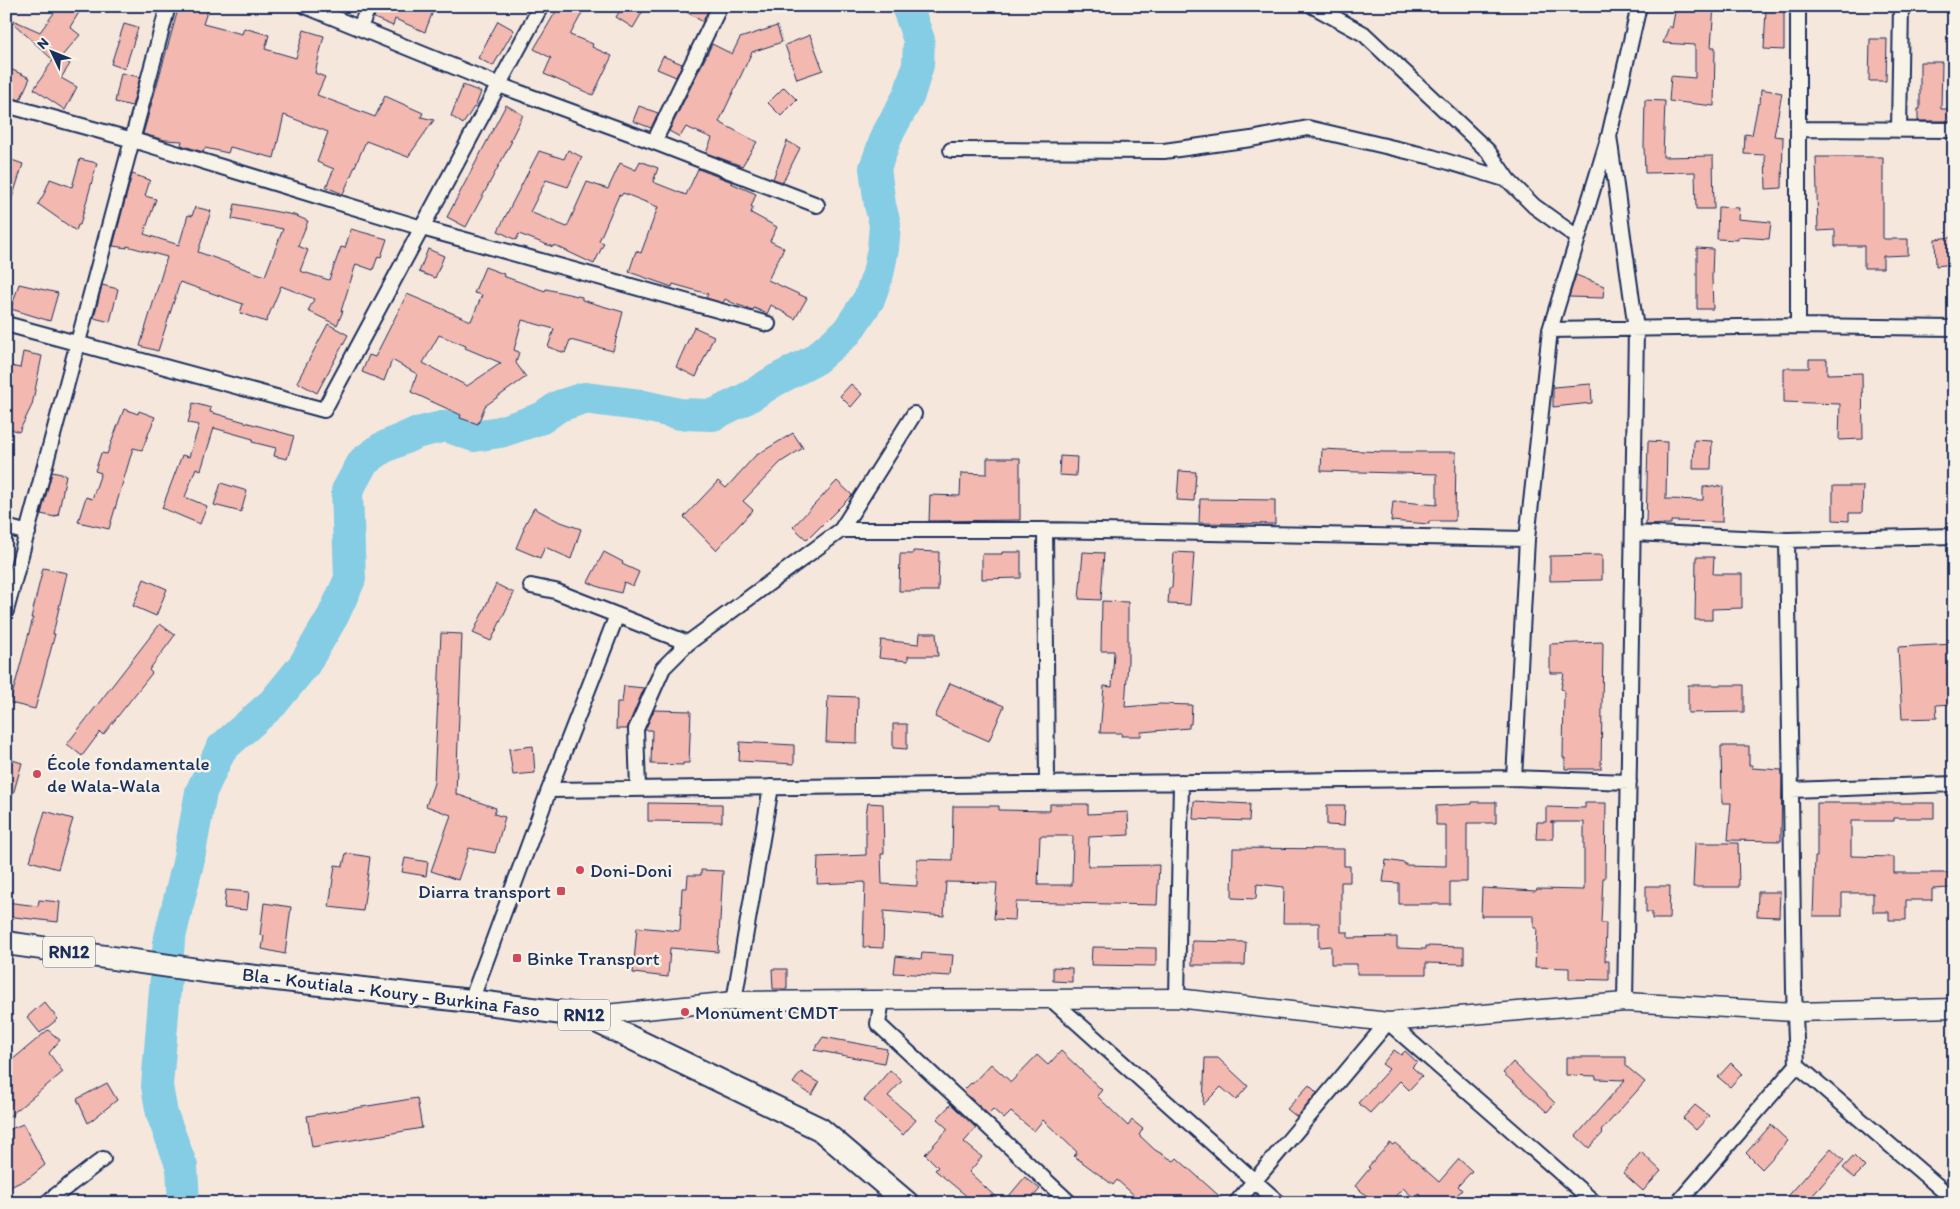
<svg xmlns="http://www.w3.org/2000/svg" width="1960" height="1209" viewBox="0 0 1960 1209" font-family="Itim,sans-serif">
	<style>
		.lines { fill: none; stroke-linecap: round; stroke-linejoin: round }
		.river { stroke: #84cde4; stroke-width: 32 }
		.building { fill: #f3b8af; stroke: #1b2f5e; fill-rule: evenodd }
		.minor-casing { stroke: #1b2f5e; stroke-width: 18 }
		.tertiary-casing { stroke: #1b2f5e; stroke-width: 21 }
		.primary-casing { stroke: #1b2f5e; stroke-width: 26 }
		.minor { stroke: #f7f3e8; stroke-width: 14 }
		.tertiary { stroke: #f7f3e8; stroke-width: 18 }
		.primary { stroke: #f7f3e8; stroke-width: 22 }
		.poi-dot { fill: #d1495b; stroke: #f7f3e8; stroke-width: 2 }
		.labels { text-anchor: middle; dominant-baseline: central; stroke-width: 5; stroke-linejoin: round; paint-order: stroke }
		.shield { fill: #f7f3e8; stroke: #5d6a87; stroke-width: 1 }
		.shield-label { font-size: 18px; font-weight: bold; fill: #1b2f5e }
		.poi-label { font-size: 19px; fill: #1b2f5e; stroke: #f7f3e8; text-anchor: start }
		.street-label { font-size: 19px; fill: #1b2f5e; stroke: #f7f3e8 }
	</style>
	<rect width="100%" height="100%" fill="#f6e7dd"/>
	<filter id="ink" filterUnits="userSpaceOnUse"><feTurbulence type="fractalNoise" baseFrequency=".02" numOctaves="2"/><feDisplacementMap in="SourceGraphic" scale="10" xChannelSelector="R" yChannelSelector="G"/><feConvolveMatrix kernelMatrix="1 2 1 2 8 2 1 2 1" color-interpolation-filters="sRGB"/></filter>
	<g filter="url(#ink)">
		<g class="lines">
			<path class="river" d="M184,1203L182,1167L162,1114L157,1086L169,941L188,863L201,792L221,749L273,703L304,665L333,616L350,579L347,491L363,462L382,448L416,433L446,426L474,436L500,432L542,418L559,406L584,398L640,405L680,414L713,415L747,398L776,380L813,361L847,332L869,299L878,274L883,249L885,224L880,205L875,168L887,135L909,95L918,65L919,40L907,6"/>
		</g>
		<path class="building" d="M59,6H83L70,27L80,35L60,58L70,64L61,78L77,87L65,110L34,89L53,60L12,22L13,20L40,32Z
			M179,6H209L203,24L242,34L244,28L269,35L265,49L296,58L304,30L324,36L315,73L325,77L317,95L375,117L385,96L423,113L421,117L434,120L408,157L366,141L343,194L326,187L334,169L317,162L328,132L284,115L274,158L230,147L228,153L205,148L203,152L181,145L182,141L165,140L143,134Z
			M378,6H435L425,32L395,19L393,26L374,18Z
			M559,6H586L570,35L593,44L592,47L612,56L593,95L544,74L551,58L534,49Z
			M623,6H646L633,28L616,17Z
			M677,6H710L703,22Z
			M1676,6H1714L1711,47H1715L1714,106L1669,101L1671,76L1695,78V45L1663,43L1669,26L1672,28Z
			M1766,9L1784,10V50L1764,49Z
			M498,21L514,30L493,66L478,58Z
			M124,24L138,28L125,69L111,64Z
			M777,26L782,42L752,52L719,122L757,142L742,166L706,153L712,138L686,127L680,137L669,131L712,44L732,54L740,38Z
			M810,35L823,70L797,79L785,45Z
			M1870,39H1887L1886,81H1869Z
			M663,56L682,64L676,77L657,69Z
			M1920,62H1942L1941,109H1954V121H1918V109H1920Z
			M6,67L30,78L20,100L6,96Z
			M121,73L140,77L132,106L115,102Z
			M463,85L481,92L475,108L474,107L463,124L451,116Z
			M784,87L797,100L781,116L768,103Z
			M1761,89L1782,93L1774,136L1783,137L1782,188L1766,189L1765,155L1744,154L1745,134L1752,135L1758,104H1760Z
			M1645,100L1665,101L1663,157L1713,156L1714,209H1696L1695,172L1645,173L1644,146Z
			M506,105L523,115L510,141H512L466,227L447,217Z
			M639,106L658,113L651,128L633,121Z
			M787,141L800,148L783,182L773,179Z
			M568,150L582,157L568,187L546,180L530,212L567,227L587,182L608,189L620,163L636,170L640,161L658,168L653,182L686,195L698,169L732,182L731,183L756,194L751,207H753L751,213L777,227L770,241L784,248L768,280L807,298L795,319L771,305L767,314L754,308L753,310L735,304L725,299L723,303L706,298L708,294L673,284L672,287L629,272L636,251L641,253L658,207L623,193L621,196L619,195L599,241L604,243L594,264L554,245L553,247L519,234L516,240L498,231L539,151L564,159Z
			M1816,157H1883V238L1884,239H1908V255L1883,256V268H1864V246H1835V230L1818,231Z
			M6,158L23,164L9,208L6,207Z
			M80,159L97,163L80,225H78L76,231L38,204L44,194L50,179L72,187Z
			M132,174L150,180L145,196L156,199L144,234L179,245L188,215L192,216L195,207L211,211L198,252L265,276L283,229L232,219L235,204L294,215L308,221L298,246L308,250L300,271L329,280L341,247L345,248L351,229L387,239L381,257L378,256L373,270L356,264L341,311H343L337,325L308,311L314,299L281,286L266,322L240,313L243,304L180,282L158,351L140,346L167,257L127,246V248L113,246Z
			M1718,207L1739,208L1738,219L1771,222L1769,239L1738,237V240L1717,239Z
			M1951,237L1953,264L1936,266L1935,239Z
			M1697,248L1713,249L1712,277L1713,309H1697Z
			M428,249L444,256L435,278L419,272Z
			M485,267L504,274L503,276L545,291L546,289L582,297V300L623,312L613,351L570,340L565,353L548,347L554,329L522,320L514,350L519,352L516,363L526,377L485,406L478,424L460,418L461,415L411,392L417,374L392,360L384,381L362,372L369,355L375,357L407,294L471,321L482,295L474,293ZM439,335L466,346L465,348L501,363L467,386L423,363Z
			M1576,275L1604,286L1603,298L1569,297Z
			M19,284L58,293L50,321L11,309Z
			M102,285L118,289L110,322L94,318Z
			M328,324L348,335L317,393L297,382Z
			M694,327L714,336L696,377L676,367Z
			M23,352L42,356L32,405L19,432L6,427V365L20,368Z
			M1809,359H1827V374L1862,373L1863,439L1839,440L1840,404L1784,402V368H1809Z
			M851,384L862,394L851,407L840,396Z
			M1591,384L1592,403L1553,407V387Z
			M193,403L211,408L210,412L294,436L287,459L274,456L276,448L252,442L253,439L214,428L201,470L196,468L185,497L207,506L200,524L162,508L182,455L189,457L199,425L188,423Z
			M124,409L138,414L139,411L155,417L142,450L133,448L109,529L78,522L86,497L92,499L101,473L95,471L101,453L107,454Z
			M793,433L803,448L781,462L743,501L753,510L716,550L684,517L718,481L726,488L755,456Z
			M1694,440L1712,441L1711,469H1693Z
			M1648,441L1667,442L1666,499L1703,500V487L1723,486L1722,522L1671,521V524L1646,525Z
			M1322,449L1384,452H1456L1455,521H1429V524L1391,521L1393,501L1437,505V474L1321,471Z
			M1060,456L1077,457L1076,476L1059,475Z
			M987,458H1020V520L929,521L930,495L960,496L961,473L987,474Z
			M1179,471L1196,472L1194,501L1177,500Z
			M52,472L66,475L58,516L55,515V517L41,514Z
			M837,481L852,495L807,540L793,527Z
			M221,483L247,491L241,512L214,505Z
			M1833,486H1863L1862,513H1849V521L1833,520Z
			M1200,499L1275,500V524L1199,523Z
			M534,508L558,521L581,529L571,559L545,547L540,558L516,548L524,529L523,528Z
			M913,551L939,552L938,591H899L900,554H913Z
			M604,552L623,562L622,564L639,572L633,586L624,582L621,593L599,587L588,582Z
			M1002,552H1021V578L982,579V554H1002Z
			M1083,552L1104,553L1101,600L1079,599Z
			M1174,552L1194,553L1190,605L1168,604L1169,588H1172Z
			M1602,555V580L1550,581V556Z
			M1696,557H1714L1713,574H1742V608L1712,609V620H1695Z
			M43,568L67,573L53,634H55L35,709L10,703L33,618H31Z
			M144,579L167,589L156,616L133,606Z
			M496,584L514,593L491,641L473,633Z
			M1102,601L1128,602V661L1125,707L1160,704L1192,705L1191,724H1189V728L1141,732V736H1121L1122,733H1100L1104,686L1112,687L1114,651H1101Z
			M160,624L175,635L149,670L152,673L103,735L100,732L82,756L67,744Z
			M441,633L462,634L456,794L496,808L494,814L505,817L495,853L469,848L458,880L431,871L451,815L426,806L434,783Z
			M920,633H936L938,656H908V661L879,658L881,640L919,644Z
			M1602,642L1603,644L1601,769H1565V758H1563L1564,690L1561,689L1564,673H1550V644Z
			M1954,644V704L1936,705L1937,718L1902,719L1898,647Z
			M950,683L1004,706L989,741L935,717Z
			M1688,685H1744V712L1688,713Z
			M624,686L644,688L627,729H616L617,702H622Z
			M828,696L858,697L857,743L826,742Z
			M654,710L691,711L689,763H683V765L651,764L652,730H645Z
			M893,724H907V749L893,748Z
			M740,742L794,745V764L739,761Z
			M533,746L535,773L513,775L509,749Z
			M1721,746H1749V765H1752V768L1782,770L1781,841L1728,840L1731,803H1722Z
			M6,758L22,763L10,805L6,804Z
			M1194,801L1250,804L1249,821L1193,819Z
			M1472,802H1496V823H1467V882H1450V904H1399V883L1383,882L1386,860L1405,863V865L1446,866V825H1436V806L1472,804Z
			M648,803L722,804V822L648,821Z
			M868,803L883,804L884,854H881L882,884L917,886V859L952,860L953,806H999V810L1050,811V804H1088V814L1128,812L1129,835L1089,837L1088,866L1159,865L1157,905L1016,902L1015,920L994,919L997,883L946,882L944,916L884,911L883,948L863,947L865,882L817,884L818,857L866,855V814ZM1040,836H1073L1072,885H1038Z
			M1585,803H1606L1605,878H1603L1601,923H1606L1605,961H1609V980L1569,979V968L1535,967L1537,928H1534V916H1481L1482,888L1536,891L1537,889L1584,890V822H1550H1553V839H1536L1537,822H1546V807L1585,808Z
			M1817,803H1934V818H1894V821H1851V856L1894,857V873H1949L1950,888L1932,889V900H1906V920H1889V912H1873V893H1842V916H1813L1815,857H1817Z
			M1327,805H1345L1344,826L1327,825Z
			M45,811L73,819L58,869L30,861Z
			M1695,843H1738L1739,887H1693Z
			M1233,848L1344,849V866H1350V882H1341V932H1348V938L1397,937V948L1426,949V946L1464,947V964L1426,963V974H1357V964H1331V946L1319,947V923H1283L1284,887L1257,884L1256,899L1232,898Z
			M346,853L370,857L363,911L329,907L335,865L343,866Z
			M405,858L428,862L426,876L402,872Z
			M701,870L723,871L718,952L670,948L668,977L633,973L637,927L680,931L682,888H687L688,875H701Z
			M1646,886H1670L1669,919H1652V912H1646Z
			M226,890L249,892L247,910L224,908Z
			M1758,892H1780L1779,917L1757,916Z
			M39,900L60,902L58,922L6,916V902L38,906Z
			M264,903L291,907L285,954L262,949L264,936L260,935Z
			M1192,941L1246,942L1245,965H1192Z
			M1092,947L1156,948V966L1091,965Z
			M922,953L953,955L951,976L894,973L896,956L921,959Z
			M1053,967L1072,968V982L1053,981Z
			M772,969H787V989H773Z
			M44,1002L58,1019L40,1033L27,1017Z
			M48,1030L60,1040L49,1053L63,1072L6,1119V1065Z
			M823,1037L887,1049L884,1063L814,1050Z
			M1394,1050L1401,1055L1405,1051L1417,1062L1412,1067L1422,1076L1409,1090L1400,1081L1370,1113L1358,1103L1389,1069L1382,1064Z
			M1061,1051L1102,1090L1097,1096L1128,1126L1132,1120L1143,1129L1139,1135L1155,1150L1174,1161L1177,1158L1227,1203H1162L1154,1196L1148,1203H1143L1117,1180L1113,1185L1074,1156L1077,1152L1043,1120L1034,1131L1011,1112L1004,1119L993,1109L988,1114L963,1091L971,1083L972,1084L991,1064L1011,1082L1037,1055L1048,1065Z
			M1566,1057H1626V1066L1645,1082L1601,1131L1603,1133L1589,1148L1576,1136L1625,1080L1596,1079V1076L1566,1075Z
			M1205,1058H1218L1248,1086L1236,1100L1221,1087L1203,1105Z
			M1513,1062L1555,1103L1547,1112L1503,1073Z
			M1731,1063L1742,1074L1730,1087L1718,1077Z
			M890,1070L902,1081L888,1096L916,1120L903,1135L864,1100Z
			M801,1072L819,1083L812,1095L793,1083Z
			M107,1083L117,1100L88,1123L77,1099Z
			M1309,1085L1317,1093L1297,1117L1287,1109Z
			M417,1098L422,1128L312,1147L307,1116Z
			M951,1104L976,1128L964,1142L982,1157L969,1172L1002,1203H975L935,1170L938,1167L925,1154L948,1129L937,1119Z
			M1695,1105L1709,1116L1696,1130L1683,1118Z
			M23,1124L45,1165L29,1178L6,1189V1131Z
			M1771,1125L1788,1141L1762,1169L1746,1153Z
			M1390,1143L1393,1145L1395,1143L1439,1182L1459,1159L1472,1171L1458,1186L1462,1190L1450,1203H1429L1418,1193L1414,1198L1403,1188L1389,1203H1375L1355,1186L1370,1168L1368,1167Z
			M1831,1148L1844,1160L1806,1203H1782Z
			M1641,1152L1661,1171L1643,1191L1623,1173Z
			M1854,1156L1865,1167L1854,1178L1843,1168Z
			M1025,1177L1040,1189L1028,1203H1003Z"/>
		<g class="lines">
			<g class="minor-casing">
				<path id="minor" d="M305,6L499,85L654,142L817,205
					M1313,6L1364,34L1488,151L1508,180L1534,206L1577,237
					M360,27L369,6
					M6,105L133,140L422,228L768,324
					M1798,129L1954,130
					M1899,130L1901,6
					M1609,136L1636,329L1625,1002
					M654,142L720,6
					M951,150L1164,151L1251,139L1308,128L1432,157L1508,180
					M6,324L324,410L541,6
					M1798,326V6
					M1550,330L1798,326L1954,328
					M6,527L28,533
					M841,530H1045L1527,539
					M1045,530L1047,784
					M1633,533L1787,540L1954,536
					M531,586L555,591L688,643
					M6,611L168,6
					M1514,778L1527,539L1550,330L1609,136L1639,6
					M638,789L636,729L663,668L688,643L841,530L914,414
					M549,790L1514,778L1629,782
					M1791,790L1954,784
					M1177,998L1181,782
					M882,1000L878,1024L1070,1203
					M1052,1000L1279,1203
					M471,1001L549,790L617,615
					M734,1001L771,787
					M1797,1065L1954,1200
					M46,1203L103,1159
					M1236,1203L1388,1022L1595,1203
					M1678,1203L1797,1065L1794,989L1787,540"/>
			</g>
			<g class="tertiary-casing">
				<path id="tertiary" d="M586,1016L734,1001L1177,998L1388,1022L1625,1002L1795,1012L1954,1008"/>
			</g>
			<g class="primary-casing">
				<path id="primary" d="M6,943L212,972L471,1001L586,1016L820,1129L907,1203"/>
			</g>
			<use href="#minor" class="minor"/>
			<use href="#tertiary" class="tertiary"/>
			<use href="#primary" class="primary"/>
		</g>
	</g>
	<g class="poi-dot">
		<circle cx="37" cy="774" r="5"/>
		<circle cx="580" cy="870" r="5"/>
		<rect x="556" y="886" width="10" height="10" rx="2.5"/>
		<rect x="512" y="953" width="10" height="10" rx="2.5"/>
		<circle cx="685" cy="1012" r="5"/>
	</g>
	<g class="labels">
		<g class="shield">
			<rect x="43" y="936.5" width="52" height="31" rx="4"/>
			<rect x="558" y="999.5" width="52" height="31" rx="4"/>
		</g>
		<g class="shield-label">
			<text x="69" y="952">RN12</text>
			<text x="584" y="1015">RN12</text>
		</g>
		<g class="poi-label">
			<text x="47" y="763">École fondamentale<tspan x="47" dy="22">de Wala-Wala</tspan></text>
			<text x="590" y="870">Doni-Doni</text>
			<text x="551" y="891" text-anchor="end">Diarra transport</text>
			<text x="527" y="958">Binke Transport</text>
			<text x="695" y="1012">Monument CMDT</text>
		</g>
		<g class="street-label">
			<text transform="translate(391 992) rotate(7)">Bla - Koutiala - Koury - Burkina Faso</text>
		</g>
	</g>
	<rect width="1960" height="1209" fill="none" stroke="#f7f3e8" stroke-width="25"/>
	<rect x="12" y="12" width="1935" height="1184" fill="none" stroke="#1b2f5e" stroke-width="2" filter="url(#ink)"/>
	<g transform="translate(52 52) rotate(313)" stroke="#f7f3e8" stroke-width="4" paint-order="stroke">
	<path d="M0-4L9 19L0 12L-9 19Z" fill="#1b2f5e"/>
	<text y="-8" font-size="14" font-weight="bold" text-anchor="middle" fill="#1b2f5e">N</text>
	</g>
</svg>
